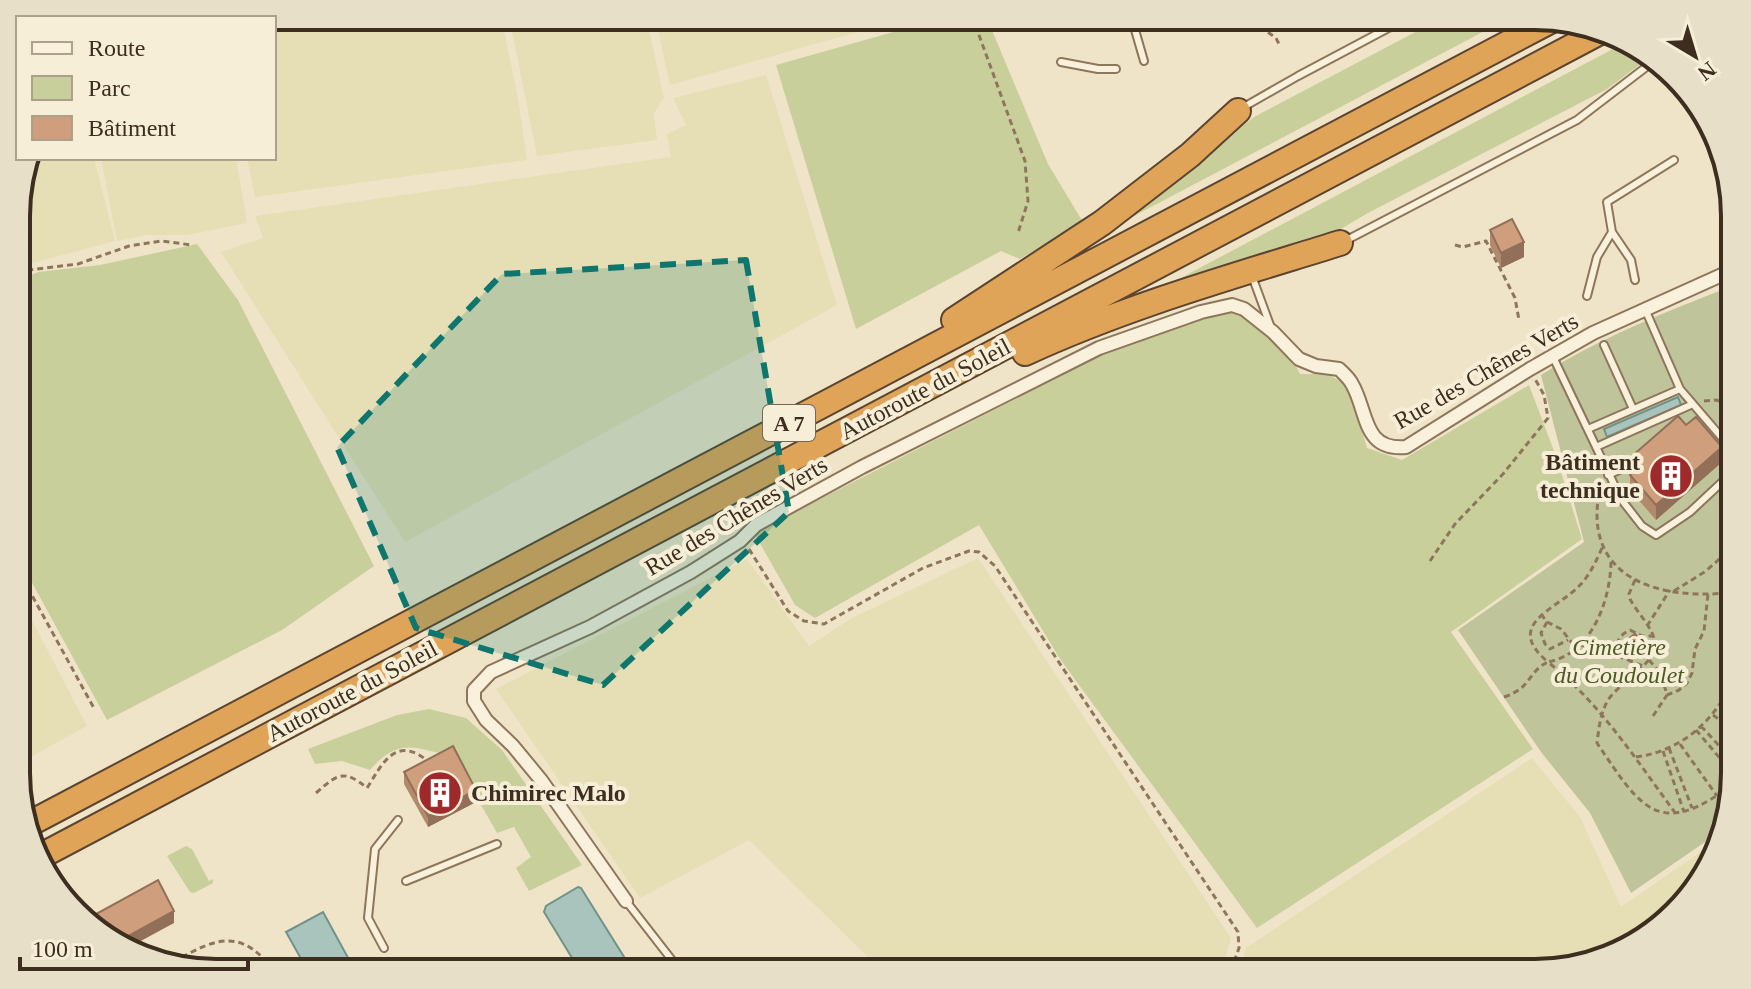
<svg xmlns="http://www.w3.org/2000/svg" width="1751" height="989" viewBox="0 0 1751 989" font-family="'Times New Roman',serif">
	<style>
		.farmland { fill: #e6deb5 }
		.green { fill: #c9cf9b }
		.cemetery { fill: #bfc49a }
		.water { fill: #a9c4bc; stroke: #6f938a; stroke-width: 2 }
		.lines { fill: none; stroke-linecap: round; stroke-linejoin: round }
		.lane-casing { stroke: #8d765c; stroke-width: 10 }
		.street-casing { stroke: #8d765c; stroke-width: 16 }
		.highway-casing { stroke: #5b4430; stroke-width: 28 }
		.path { stroke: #8d765c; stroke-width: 3; stroke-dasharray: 6 4; stroke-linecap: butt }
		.lane { stroke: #faf1dc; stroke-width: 6 }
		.street { stroke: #faf1dc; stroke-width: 12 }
		.highway { stroke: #e0a458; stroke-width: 24 }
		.wall { fill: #b2896c }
		.shaded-wall { fill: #916f58 }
		.building { fill: #cf9f7d; stroke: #916f58; stroke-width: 2 }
		.marked { fill: #0f766e; fill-opacity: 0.2; stroke: #0f766e; stroke-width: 6; stroke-dasharray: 16 10; stroke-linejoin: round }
		.labels { text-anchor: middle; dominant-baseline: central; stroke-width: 8; stroke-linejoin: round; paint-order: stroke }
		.shield { fill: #f7eed8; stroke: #756857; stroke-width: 2 }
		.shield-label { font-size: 22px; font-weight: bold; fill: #3d2e20 }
		.street-label { font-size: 24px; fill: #3d2e20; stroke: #f7eed8 }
		.poi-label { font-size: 24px; font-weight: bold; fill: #3d2e20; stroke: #f7eed8; text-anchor: end }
		.park-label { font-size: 24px; font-style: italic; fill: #4d5a26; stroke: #f7eed8 }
		.rim { fill: none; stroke: #3d2e20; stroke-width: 4 }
	</style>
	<rect width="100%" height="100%" fill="#f0e4c8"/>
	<path class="farmland" d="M220,16H501L518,98L527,160L255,197L247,158H274V18Z
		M509,16H646L664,98L654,113L657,140L537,156Z
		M655,16H895L896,21L670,85Z
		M766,75L837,305L405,542L221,252L263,238L255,216L671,157L667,134L686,125L673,98Z
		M27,158H94L115,241L18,267V190Z
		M101,158H236L247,223L187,235H147L117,241Z
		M978,558L1231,938L1221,973H884L749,840L640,898L496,689L747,559L809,646L852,618Z
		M18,593L87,726L18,764Z
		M1532,758L1580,817L1621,907L1719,839L1708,873L1635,946L1548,973H1239L1246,948Z"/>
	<path class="green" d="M895,16H986L1048,164L1083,222L1020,259L1001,251L856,329L776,65L904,29Z
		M1446,16H1513L1115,226L1254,117Z
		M1628,41L1635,43L1650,57L1607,89L1368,213L1312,246L1158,290Z
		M197,244L238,300L374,566L282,630L107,720L18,557V281L38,272L100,265Z
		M1244,304L1276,328L1300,374H1327L1348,385L1367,448L1402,460L1529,385L1556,456L1582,539L1451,632L1533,749L1257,928L1060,659L979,525L815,618L795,605L754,533L1056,378L1102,351Z
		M429,709L466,718L502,750L582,865L529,891L516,868L531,857L514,827L497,833L453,756C414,749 400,736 370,770L342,761L315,764L308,749L397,715Z
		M186,846L192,849L209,881L213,879V883L194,893L190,892L167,856Z"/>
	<path class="cemetery" d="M1735,285V786L1721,831L1631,893L1590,813L1541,752L1458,630L1584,542L1541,375C1602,337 1667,311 1735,285Z"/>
	<path class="water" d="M1678,397L1681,405L1607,437L1604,429Z
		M578,887L581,888L626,960L607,973H589L586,969L580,971L544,912L546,906Z
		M323,912L352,965L335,973H309L286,932Z"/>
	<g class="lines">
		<g class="lane-casing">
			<path id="lane" d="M1131,16L1144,61
				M1061,62L1098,69H1116
				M1242,108L1298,76L1411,16
				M1612,232L1631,260L1635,280
				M1343,242L1577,120L1654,61
				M1252,276L1270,325
				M1587,296L1597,257L1612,232L1607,202L1674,160
				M1604,345L1633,409
				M1553,357L1621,499L1642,526L1656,535L1690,512L1735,470
				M1680,389L1735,453
				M1588,429L1680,389L1645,309
				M1596,447L1693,404
				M1608,475L1626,467L1638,457
				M406,881L497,844
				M626,901L682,973
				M384,948L368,918L375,849L398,820"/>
		</g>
		<g class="street-casing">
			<path id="street" d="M626,901L541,780L513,746L486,720L474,701V690L491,672L590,627L691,572L740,541L756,525L862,467L1099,348L1201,312L1232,305L1244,309L1273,332L1299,359L1316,366L1339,369C1343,373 1349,378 1352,384C1368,411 1362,451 1406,447L1530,369L1593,333L1735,269"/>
		</g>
		<g class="highway-casing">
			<path id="highway" d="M954,320L1102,223L1190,155L1238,111
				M1025,353C1127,306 1234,276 1340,243
				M27,825L1552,20
				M39,857L1598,33"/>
		</g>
		<path class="path" d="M972,16L1025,161L1028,201L1018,233
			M1258,16L1262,28L1276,38L1279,44
			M1455,245L1463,247L1486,241L1515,298L1519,320
			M18,274L29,270L78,264L129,246L161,241L192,245
			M1704,401L1716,400L1735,406
			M1601,484C1578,578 1658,602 1735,592
			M1602,548C1596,561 1590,575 1580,585C1558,609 1502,624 1548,662C1592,654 1611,599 1611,560
			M749,549L788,611L804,621L824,624L923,568L969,551L979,552L995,566L1238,932L1239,948L1230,973
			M1430,561L1455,524L1503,474L1548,418L1544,395L1535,379
			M18,570L95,710
			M1635,580L1629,594L1630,599C1637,613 1653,627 1655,643C1658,662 1619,683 1608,700C1600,714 1599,728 1597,743C1642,810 1659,840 1735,783
			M1674,591L1706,571L1735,545
			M1724,593L1735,618
			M1541,614L1547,622L1561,629L1576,648
			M1547,622L1541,633L1545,644L1550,649L1568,640
			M1647,626L1670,590
			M1580,644C1594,653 1604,651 1618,656C1626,659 1635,663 1643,666
			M1615,654C1616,642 1619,635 1630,630L1642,636H1653
			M1649,660L1661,674L1667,695L1679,690L1687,683L1692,673L1695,649L1704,631L1708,594
			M1504,697C1532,688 1528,671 1548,662C1600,703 1637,761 1676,814
			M1726,698L1735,702
			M1724,703L1735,709
			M1713,715L1735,731
			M1653,716L1667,695
			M1701,726L1735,763
			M1696,730L1735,776
			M1680,744L1717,796
			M1669,748L1692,808
			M1663,751L1684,812
			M1636,757C1683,751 1718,718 1735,675
			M316,793C337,775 343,768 367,788C383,763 395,735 428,761
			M173,962C218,937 241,927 276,973"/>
		<use href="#lane" class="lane"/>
		<use href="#street" class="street"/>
		<use href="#highway" class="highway"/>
	</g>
	<path class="wall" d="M1490,230L1524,257L1501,268L1490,245Z
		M1632,456L1722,462L1656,520L1630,490V475L1633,472Z
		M1623,643L1644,649L1632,658L1623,647Z
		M404,772L476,802L428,827L404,784Z"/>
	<path class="shaded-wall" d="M1524,242V257L1501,268V253Z
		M1722,447V462L1656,520V505Z
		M1644,645V649L1632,658V654Z
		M476,790V802L428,827V816Z
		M174,911V923L126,949L116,946L114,944Z"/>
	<path class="building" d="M1512,219L1524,242L1501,253L1490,230Z
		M1678,416L1686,425L1696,417L1722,447L1656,505L1630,475L1640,465L1632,456Z
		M1635,634L1644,645L1632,654L1623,643Z
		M453,746L476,790L428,816L404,772Z
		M158,880L174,911L114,944L87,919Z"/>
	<path class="marked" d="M746,260L789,512L603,685L416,628L337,447L502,274Z"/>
	<defs>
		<g id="building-disc" transform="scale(2.3)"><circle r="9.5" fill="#9e2a2b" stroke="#f7eed8"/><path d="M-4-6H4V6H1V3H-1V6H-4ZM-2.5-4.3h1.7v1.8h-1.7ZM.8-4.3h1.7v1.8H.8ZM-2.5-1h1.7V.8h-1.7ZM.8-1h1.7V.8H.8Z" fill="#fff"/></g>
	</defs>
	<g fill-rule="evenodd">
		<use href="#building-disc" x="1671" y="476"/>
		<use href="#building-disc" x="440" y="793"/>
	</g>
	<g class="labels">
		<rect class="shield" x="763" y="405" width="52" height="36" rx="6"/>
		<g class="shield-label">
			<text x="789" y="423">A 7</text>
		</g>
		<g class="street-label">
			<text transform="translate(1486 371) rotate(-30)">Rue des Chênes Verts</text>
			<text transform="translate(925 389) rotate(-28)">Autoroute du Soleil</text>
			<text transform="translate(736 516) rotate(-31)">Rue des Chênes Verts</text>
			<text transform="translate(352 691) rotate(-28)">Autoroute du Soleil</text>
		</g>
		<g class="poi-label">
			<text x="1640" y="462">Bâtiment<tspan x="1640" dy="28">technique</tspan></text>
			<text x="471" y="793" text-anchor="start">Chimirec Malo</text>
		</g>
		<g class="park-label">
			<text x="1619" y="647">Cimetière<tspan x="1619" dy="28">du Coudoulet</tspan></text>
		</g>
	</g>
	<path d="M0 0H1751V989H0ZM216 30H1535A186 186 0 0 1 1721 216V773A186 186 0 0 1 1535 959H216A186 186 0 0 1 30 773V216A186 186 0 0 1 216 30Z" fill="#e8dfc9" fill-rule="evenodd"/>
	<path class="rim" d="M216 30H1535A186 186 0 0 1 1721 216V773A186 186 0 0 1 1535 959H216A186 186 0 0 1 30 773V216A186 186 0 0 1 216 30Z"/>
	<rect x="16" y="16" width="260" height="144" fill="#f7eed8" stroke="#ada18e" stroke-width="2"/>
	<rect x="32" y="42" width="40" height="12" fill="#faf1dc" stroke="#ada18e" stroke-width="2"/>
	<text x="88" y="56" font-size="24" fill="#3d2e20">Route</text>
	<rect x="32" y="76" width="40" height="24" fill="#c9cf9b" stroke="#ada18e" stroke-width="2"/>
	<text x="88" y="96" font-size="24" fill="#3d2e20">Parc</text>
	<rect x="32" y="116" width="40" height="24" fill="#cf9f7d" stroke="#ada18e" stroke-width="2"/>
	<text x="88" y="136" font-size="24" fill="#3d2e20">Bâtiment</text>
	<g transform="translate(1695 56) rotate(142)" stroke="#f7eed8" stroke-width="6" paint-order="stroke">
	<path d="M0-6L14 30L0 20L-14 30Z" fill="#3d2e20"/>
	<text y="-12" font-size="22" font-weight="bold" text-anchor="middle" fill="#3d2e20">N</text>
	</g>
	<path d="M20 957v12h228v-12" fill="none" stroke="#3d2e20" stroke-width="4"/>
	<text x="32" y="957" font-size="24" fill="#3d2e20" stroke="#f7eed8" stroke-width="6" paint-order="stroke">100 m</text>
</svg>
